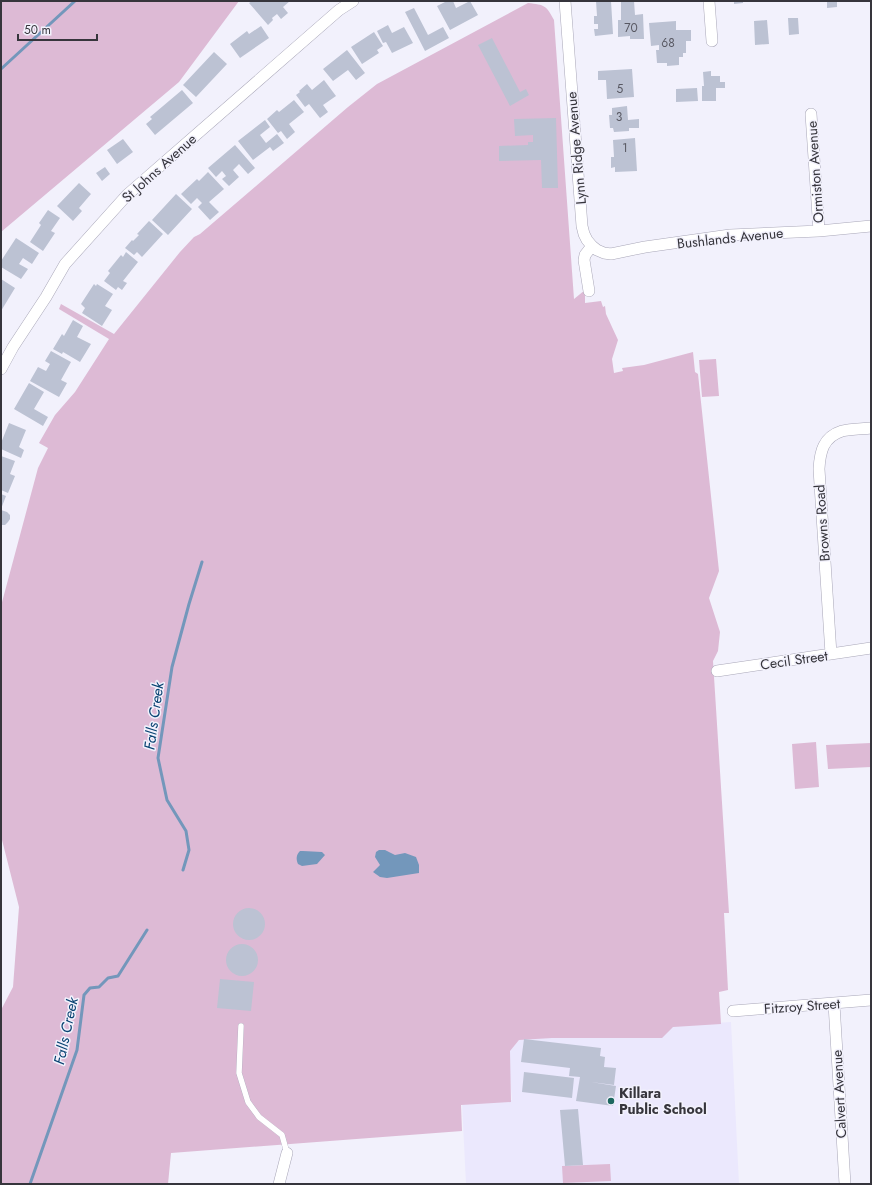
<svg xmlns="http://www.w3.org/2000/svg" width="872" height="1185" viewBox="0 0 872 1185" font-family="Jost,sans-serif">
	<style>
		.built { fill: #ebe8fd }
		.green { fill: #ddbad5 }
		.water { fill: #7397bb }
		.lines { fill: none; stroke-linecap: round; stroke-linejoin: round }
		.stream { stroke: #7397bb; stroke-width: 3 }
		.building { fill: #bcc2d3 }
		.service-casing { stroke: #a9a7b8; stroke-width: 6 }
		.minor-casing { stroke: #a9a7b8; stroke-width: 12 }
		.service { stroke: #fff; stroke-width: 5.5 }
		.minor { stroke: #fff; stroke-width: 11 }
		.poi-dot { fill: #1d675f; stroke: #f2f1fc; stroke-width: 1.5 }
		.labels { text-anchor: middle; dominant-baseline: central; stroke-width: 3; stroke-linejoin: round; paint-order: stroke }
		.number-label { font-size: 12px; fill: #585862 }
		.street-label { font-size: 14px; fill: #36353c; stroke: #f2f1fc }
		.poi-label { font-size: 14px; font-weight: bold; fill: #36353c; stroke: #f2f1fc; text-anchor: start }
		.water-label { font-size: 15px; font-style: italic; fill: #094372; stroke: #f2f1fc }
	</style>
	<rect width="100%" height="100%" fill="#f2f1fc"/>
	<path class="built" d="M731,1022L739,1184H466L462,1103L512,1100L508,1052L524,1035Z"/>
	<path class="green" d="M1,1H239L179,82L1,232Z
		M528,3C545,5 546,5 554,20L574,299L585,290V303L601,301L603,307L605,306L606,314L618,340L612,359L614,373L623,371L622,368L644,365L693,352L695,372L698,374L719,571L709,598L720,632L718,651L713,661L729,913H724L728,990L719,992L721,1024L673,1027L662,1038H552L519,1040L510,1051L511,1102L461,1105L462,1131L171,1153L168,1184H1V1010L13,987L19,907L1,836V606L38,468L48,448L39,443L55,415L75,392L109,339L59,309L61,304L114,334L180,252L194,237L200,234L348,107L377,84Z
		M716,359L719,396L702,397L699,360Z
		M816,742L819,787L795,789L792,744Z
		M871,743V767L828,769L826,745Z
		M610,1164L611,1181L563,1183L562,1166Z"/>
	<path class="water" d="M379,850H385L395,855L405,853L416,857L419,865V873L387,878L380,877L373,872L380,865L375,857L376,852Z
		M300,851H303L322,852L325,855L317,864L302,866L298,864C296,859 296,855 300,851Z"/>
	<g class="lines">
		<path class="stream" d="M1,69L75,1
			M183,870L189,850L186,831L167,800L158,758L172,667L189,604L202,562
			M30,1184L77,1050L84,995L90,988L99,987L108,978L118,976L147,930"/>
	</g>
	<path class="building" d="M252,1H290L283,7L288,13L281,19L277,14L272,18L273,20L268,25L249,3Z
		M447,1H453L456,8L470,1L478,15L450,30L437,6Z
		M596,1H611L613,34L595,36L594,29H598V24H594V16H597Z
		M621,1H634L635,15L643,14L644,39H630V36L618,37V20H621Z
		M734,1H743V3L734,4Z
		M827,1H837V7L827,8Z
		M414,8L428,35L443,27L449,38L425,51L405,12Z
		M788,18H798L799,34L789,35Z
		M767,20L769,44L755,45L754,21Z
		M676,21V30H691V41H686V53H683V57H679V65L667,66V63H657L656,50H659V45L651,46L649,23Z
		M388,25L392,33L404,27L413,43L392,53L386,42L383,43L377,31Z
		M261,26L269,38L240,58L230,44L247,31L249,34Z
		M374,32L383,46L377,50L379,53L362,64L351,47Z
		M492,38L520,92L526,89L529,95L510,106L478,45Z
		M347,50L365,73L356,80L348,70L333,81L323,69Z
		M214,52L227,64L196,97L183,85Z
		M632,69L634,97L607,99L606,80H598V71Z
		M711,71V76H720V82H725V88H716V101H702V86H704L703,72Z
		M324,80L336,96L323,105L328,112L320,118L309,104L305,107L296,95L300,92L299,91L307,84L312,90Z
		M697,88L698,101L676,102V89Z
		M182,90L193,103L155,135L146,124L152,119L150,117Z
		M294,100L304,112L289,124L295,132L287,139L281,131L278,133L267,119L277,110L279,112Z
		M627,106L628,120L639,119V128H629V131L614,132L613,128H610L609,115H612V108Z
		M556,118L558,188H542L541,160L499,161V146L528,145V142H533V135L515,136L514,119Z
		M265,120L270,127L260,135L266,143L277,134L284,143L273,151L270,147L253,160L238,141Z
		M635,138L637,171L615,172V167L611,168V157H614L613,140Z
		M123,139L133,152L117,164L107,150Z
		M235,145L255,168L248,174L239,164L233,170L239,177L229,186L222,179L226,176L222,171L216,177L208,168Z
		M105,167L110,174L102,181L96,173Z
		M208,172L224,189L209,202L219,212L210,220L198,207L202,203L197,198L191,204L181,194L197,179L199,181Z
		M79,183L91,194L79,208L82,211L73,221L57,206Z
		M176,194L192,209L168,235L152,220Z
		M48,210L60,218L51,231L55,233L43,251L30,242L41,225L39,223Z
		M149,221L163,234L142,257L137,252L134,255L125,248L132,240L133,241L139,235L137,234Z
		M16,238L39,253L32,264L23,258L19,264L28,269L21,279L1,267V261Z
		M126,252L138,262L123,281L127,283L122,290L118,287L116,290L104,281L110,273L108,271L121,255L123,257Z
		M1,279L15,288L1,311Z
		M94,284L96,286L97,284L113,294L105,306L112,310L102,326L82,313L85,308L81,304Z
		M73,320L83,326L77,337L91,344L80,362L63,352L62,354L53,349L62,334L64,336Z
		M51,351L71,362L61,380L67,383L59,397L30,381L38,367L46,371L50,364L45,361Z
		M29,383L44,392L34,409L48,417L43,426L14,409Z
		M9,423L26,430L19,447L24,450L21,458L1,449V443Z
		M1,456L15,461L10,474L15,476L8,493L1,490Z
		M1,494L6,496L1,509Z
		M1,510L7,512L10,515V519L8,522L5,525H1Z
		M233 924a16 16 0 1 1 32 0a16 16 0 1 1-32 0Z
		M226 960a16 16 0 1 1 32 0a16 16 0 1 1-32 0Z
		M220,979L254,982L251,1011L217,1008Z
		M524,1039L601,1048L600,1056L605,1057L604,1067L616,1068L614,1085L591,1082L616,1086L613,1106L576,1101L580,1077L569,1076L570,1068L521,1062Z
		M524,1072L574,1078L572,1098L522,1092Z
		M578,1109L583,1165L565,1166L560,1110Z"/>
	<g class="lines">
		<g class="service-casing">
			<path id="service" d="M241,1026L239,1073L248,1102L259,1117L282,1135L287,1153"/>
		</g>
		<g class="minor-casing">
			<path id="minor" d="M565,1L582,226L584,234L587,240L592,246L597,250L604,253L611,254L645,247L730,235L819,231L871,226
				M709,1L712,41
				M811,114L819,231
				M589,291L584,260L585,255L592,246
				M1,369L13,347L46,297L65,264L127,195L339,10L353,1
				M831,654L819,469C820,452 823,437 842,431C851,429 862,429 871,428
				M717,671L871,648
				M834,1004L845,1184
				M733,1011L871,1000
				M279,1184L287,1153"/>
		</g>
		<use href="#service" class="service"/>
		<use href="#minor" class="minor"/>
	</g>
	<circle class="poi-dot" cx="611" cy="1101" r="4"/>
	<g class="labels">
		<g class="number-label">
			<text x="631" y="28">70</text>
			<text x="668" y="43">68</text>
			<text x="620" y="89">5</text>
			<text x="619" y="117">3</text>
			<text x="625" y="148">1</text>
		</g>
		<g class="street-label">
			<text transform="translate(576 148) rotate(-95)">Lynn Ridge Avenue</text>
			<text transform="translate(159 168) rotate(-42)">St Johns Avenue</text>
			<text transform="translate(815 172) rotate(-94)">Ormiston Avenue</text>
			<text transform="translate(730 238) rotate(-6)">Bushlands Avenue</text>
			<text transform="translate(822 523) rotate(-94)">Browns Road</text>
			<text transform="translate(794 660) rotate(-8)">Cecil Street</text>
			<text transform="translate(802 1006) rotate(-4)">Fitzroy Street</text>
			<text transform="translate(839 1094) rotate(-93)">Calvert Avenue</text>
		</g>
		<g class="poi-label">
			<text x="619" y="1093">Killara<tspan x="619" dy="16">Public School</tspan></text>
		</g>
		<g class="water-label">
			<text transform="translate(154 716) rotate(-82)">Falls Creek</text>
			<text transform="translate(66 1031) rotate(-78)">Falls Creek</text>
		</g>
	</g>
	<rect width="872" height="1185" fill="none" stroke="#36353c" stroke-width="4"/>
	<path d="M18 34v6h79v-6" fill="none" stroke="#36353c" stroke-width="2"/>
	<text x="24" y="34" font-size="12" fill="#36353c" stroke="#f2f1fc" stroke-width="3" paint-order="stroke">50 m</text>
</svg>
